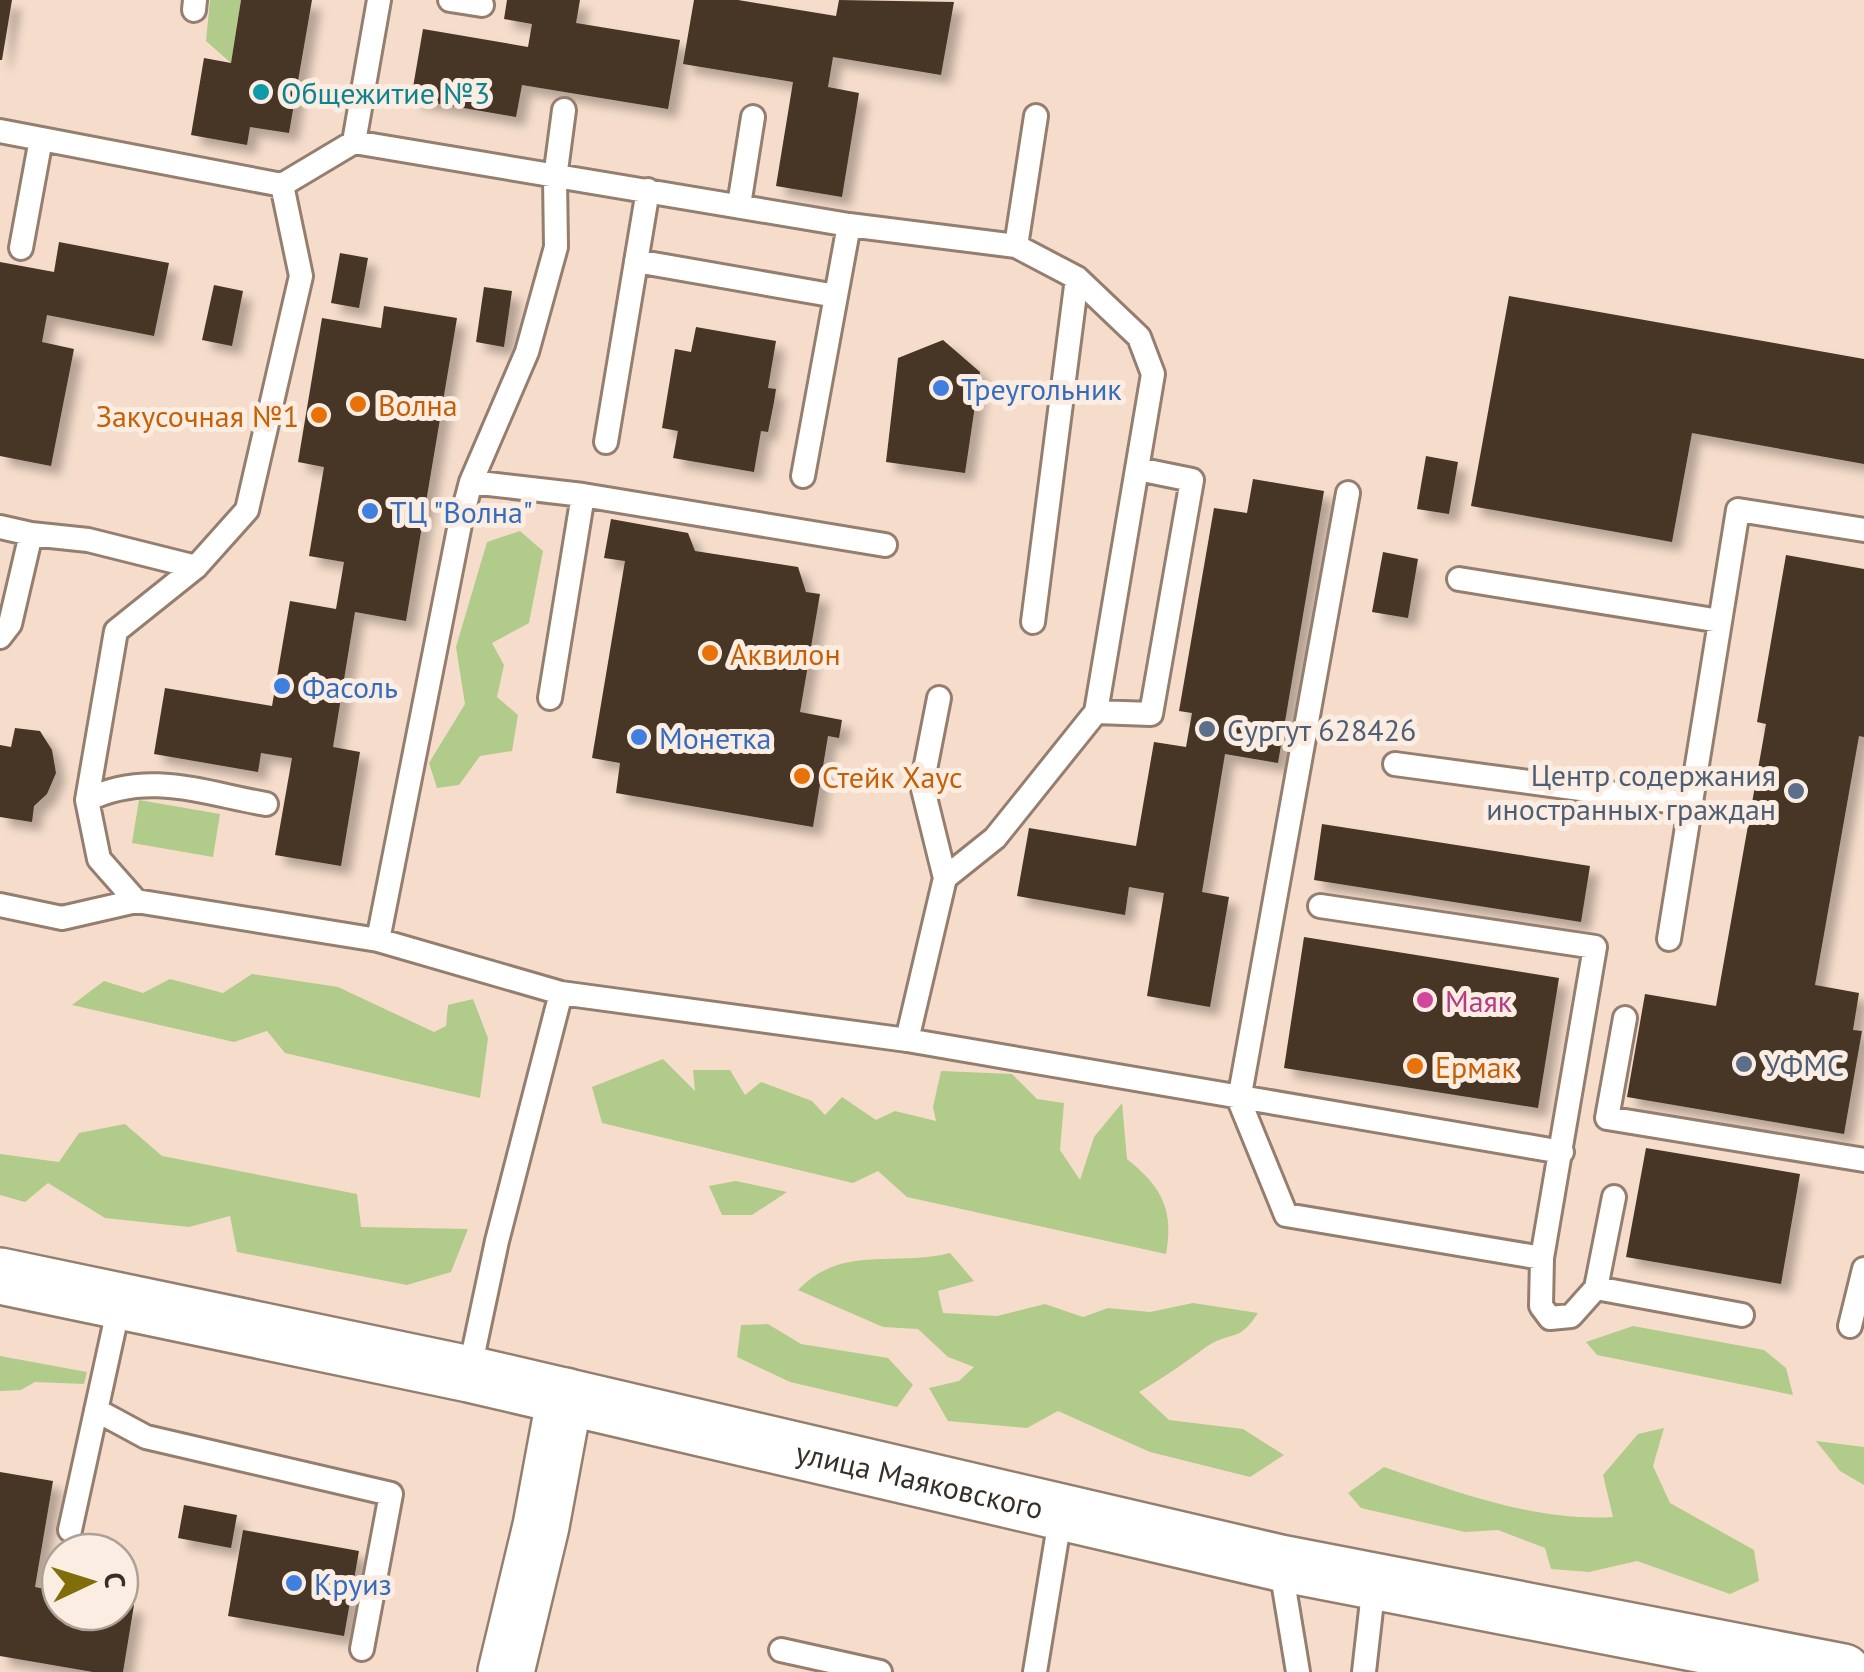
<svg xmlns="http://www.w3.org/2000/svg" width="1864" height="1672" viewBox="0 0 1864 1672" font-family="'PT Sans',sans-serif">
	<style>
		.green { fill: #b1cb8a }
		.building { fill: #473525; filter: url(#shadow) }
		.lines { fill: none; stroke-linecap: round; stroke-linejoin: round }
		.service-casing { stroke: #957e6e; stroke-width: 28 }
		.secondary-casing { stroke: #957e6e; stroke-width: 60 }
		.service { stroke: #fff; stroke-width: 22 }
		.secondary { stroke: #fff; stroke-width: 55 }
		.culture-dot { fill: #0f9aa8; stroke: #fcede2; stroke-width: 4 }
		.shop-dot { fill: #3f7fe0; stroke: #fcede2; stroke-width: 4 }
		.food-dot { fill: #e8710a; stroke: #fcede2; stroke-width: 4 }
		.service-dot { fill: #5c6f8a; stroke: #fcede2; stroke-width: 4 }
		.hotel-dot { fill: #d1479c; stroke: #fcede2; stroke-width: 4 }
		.labels { text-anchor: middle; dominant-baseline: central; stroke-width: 10; stroke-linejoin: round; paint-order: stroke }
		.culture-label { font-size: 30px; fill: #0d838f; stroke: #fcede2; text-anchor: start }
		.shop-label { font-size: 30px; fill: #366cbe; stroke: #fcede2; text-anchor: start }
		.food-label { font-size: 30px; fill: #c56008; stroke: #fcede2; text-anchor: start }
		.service-label { font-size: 30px; fill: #4e5e75; stroke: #fcede2; text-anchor: start }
		.hotel-label { font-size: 30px; fill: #b23c85; stroke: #fcede2; text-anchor: start }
		.street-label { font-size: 30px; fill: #372e27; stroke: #fcede2 }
	</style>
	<defs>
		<filter id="shadow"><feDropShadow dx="9" dy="9" stdDeviation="5" flood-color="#0004"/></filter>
	</defs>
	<rect width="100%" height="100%" fill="#f6ddcb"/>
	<path class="green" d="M210,0H241L231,63L206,41Z
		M520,531L543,551L529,623L492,643L504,665L497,697L518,715L512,751L480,756L459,785L437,788L429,763L465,704L456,647L487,542Z
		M139,800L220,814L213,857L132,843Z
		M252,974L338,987L434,1032L446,1026L448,1005L473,999L488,1038L480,1098L285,1053L267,1031L234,1042L72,1005L104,981L143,993L170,979L223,993Z
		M663,1059L695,1091L693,1070H730L745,1095L761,1082L812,1101L825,1115L842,1097L876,1120L895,1111L936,1121L933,1107L941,1071L1012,1074L1037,1099L1064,1103L1060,1150L1080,1180L1094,1137L1122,1103L1127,1159C1162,1187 1174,1210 1166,1254L907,1197L878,1171L853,1183L602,1123L592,1087Z
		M125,1124L162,1156L357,1194L361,1227L468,1229L451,1272L407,1285L237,1252L230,1216L189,1227L105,1218L48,1183L25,1202L0,1195V1154L59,1162L79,1133Z
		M735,1181H736L787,1192L752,1215H722L709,1186Z
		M950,1253L974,1281L938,1291L943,1313L997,1316L1045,1304L1083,1317L1108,1308L1150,1312L1193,1303L1258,1313C1238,1344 1231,1330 1206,1347C1182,1365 1164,1377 1139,1392L1169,1420L1243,1429L1284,1455L1250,1477L1150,1452L1058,1411L1027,1428L948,1421L929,1388L959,1381L974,1367L948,1357L918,1329L883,1327L798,1290C842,1244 894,1267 950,1253Z
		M768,1324L801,1344L888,1358L913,1385L897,1407L790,1382L737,1357L741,1325Z
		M1633,1326L1764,1350L1786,1368L1793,1395L1597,1355L1586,1342Z
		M0,1356L87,1372L84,1384L35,1382L21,1390L0,1391Z
		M1664,1428L1653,1466L1670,1503L1754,1550L1759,1581L1730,1594L1637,1561L1589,1572L1551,1569L1545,1548L1498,1530L1465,1532L1361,1508L1348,1493L1384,1467C1456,1492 1537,1522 1613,1517L1603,1475L1638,1434Z
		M1816,1441L1864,1447V1485L1840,1471Z"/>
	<path class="building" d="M0,0H12L2,60H0Z
		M241,0H312L289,133L250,127L247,145L191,135L204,58L231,63Z
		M507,0H580L576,23L680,40L668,109L522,85L516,117L411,99L423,29L528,47L532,24L504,19Z
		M694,0H738L836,16L839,0L954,2L941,75L833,57L828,87L859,93L842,197L776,186L793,82L683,64Z
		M59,242L169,263L154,336L47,315L42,342L74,349L51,466L0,456V262L54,272Z
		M340,253L368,258L359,308L331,303Z
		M214,285L243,291L232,346L202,340Z
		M484,287L512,291L504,347L476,342Z
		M1509,296L1864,359V464L1692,433L1672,542L1471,506Z
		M384,306L457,318L406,621L355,612L333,747L360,752L341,866L275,855L292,758L261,753L258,772L154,754L165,688L272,706L290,601L336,609L344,562L309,556L324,467L298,462L322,318L381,328Z
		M696,327L776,341L768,388L776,389L774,402L768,432L761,431L754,472L673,458L678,431L662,428L675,349L691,352Z
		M943,340L980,372L965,473L886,462L898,358Z
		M1426,456L1458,462L1449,514L1417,509Z
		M1253,479L1324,491L1278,763L1225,754L1202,892L1229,897L1210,1007L1147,996L1164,893L1129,887L1125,915L1017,896L1029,828L1136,846L1154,742L1186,747L1192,713L1179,711L1214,508L1247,513Z
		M611,519L688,533L695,551L798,567L806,592L820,594L800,712L842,720L839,738L828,736L813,827L616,793L620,763L592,758L625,561L604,558Z
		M1383,552L1418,559L1408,618L1372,612Z
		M1786,555L1864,569V737L1859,736L1815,985L1859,993L1853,1030L1862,1031L1844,1134L1627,1097L1645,994L1716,1006L1766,724L1757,722Z
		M15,728L40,731L52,750L56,773L47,794L34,806L32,822L0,817V745L11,747Z
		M1322,824L1590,866L1581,922L1314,880Z
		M1304,937L1559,978L1538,1108L1284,1068Z
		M1646,1148L1800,1174L1781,1284L1626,1257Z
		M0,1472L53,1481L35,1587L60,1592V1612H120V1602L134,1605L123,1672H93L0,1656Z
		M184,1505L237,1515L231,1548L178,1538Z
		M243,1530L359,1551L344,1636L228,1616Z"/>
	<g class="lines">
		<g class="service-casing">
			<path id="service" d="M450,0L482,5
				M194,10L195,0
				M0,131L282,185L354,142L849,225L1016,246L1077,278L1139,337L1153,374L1096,712L995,838L945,878L907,1040
				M354,142L379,0
				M739,205L753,117
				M1016,246L1036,116
				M21,248L41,139
				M636,261L836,296
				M606,442L648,190
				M803,476L849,225
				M471,482L583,495L885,545
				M0,527L31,534
				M1459,579L1720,621
				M1033,622L1077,278
				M0,637L10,624L31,534L88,540L196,567
				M550,698L583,495
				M939,698L922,785L945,878
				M1096,712L1151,714L1192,480L1138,469
				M1395,764L1691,804
				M87,800C148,770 203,793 266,804
				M136,901L99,859L87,800L116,631L196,567L247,510L301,276L282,185
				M0,905L62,918L136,901L378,940L561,993L907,1040L1562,1152
				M1320,906L1595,947L1542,1258L1286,1215L1239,1100L1348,493
				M1669,939L1738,510L1864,530
				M378,940L460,524L471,482L527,352L556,247L555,178L564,110
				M1625,1018L1607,1118L1864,1160
				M1542,1258L1541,1306L1550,1318L1571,1316L1596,1288L1614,1197
				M1596,1288L1742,1315
				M1850,1326L1864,1269
				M469,1373L497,1241L561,993
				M96,1410L146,1437L391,1494L362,1649
				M70,1530L120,1301
				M1280,1563L1298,1672
				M781,1650L880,1672
				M1035,1672L1061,1513
				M1364,1672L1374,1583"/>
		</g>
		<g class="secondary-casing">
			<g id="secondary">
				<path id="s1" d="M0,1276L469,1374L1280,1563L1843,1672"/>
				<path d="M506,1672L541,1526L565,1396"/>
			</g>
		</g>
		<use href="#service" class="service"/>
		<use href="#secondary" class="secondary"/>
	</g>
	<circle class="culture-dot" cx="261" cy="92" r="10"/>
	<g class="shop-dot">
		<circle cx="941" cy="388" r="10"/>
		<circle cx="370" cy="511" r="10"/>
		<circle cx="282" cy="686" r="10"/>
		<circle cx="639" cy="737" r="10"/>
		<circle cx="294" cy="1583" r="10"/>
	</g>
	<g class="food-dot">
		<circle cx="358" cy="404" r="10"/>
		<circle cx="319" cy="415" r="10"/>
		<circle cx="710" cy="653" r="10"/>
		<circle cx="802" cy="776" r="10"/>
		<circle cx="1415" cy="1066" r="10"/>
	</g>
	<g class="service-dot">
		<circle cx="1207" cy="729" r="10"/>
		<circle cx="1796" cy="791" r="10"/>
		<circle cx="1744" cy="1064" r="10"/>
	</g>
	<circle class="hotel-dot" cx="1425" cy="1000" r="10"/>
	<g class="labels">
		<g class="culture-label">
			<text x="281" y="92">Общежитие №3</text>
		</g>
		<g class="shop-label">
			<text x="961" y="388">Треугольник</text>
			<text x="390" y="511">ТЦ "Волна"</text>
			<text x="302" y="686">Фасоль</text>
			<text x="659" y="737">Монетка</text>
			<text x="314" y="1583">Круиз</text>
		</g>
		<g class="food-label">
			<text x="378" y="404">Волна</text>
			<text x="299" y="415" text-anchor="end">Закусочная №1</text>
			<text x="730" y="653">Аквилон</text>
			<text x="822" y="776">Стейк Хаус</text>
			<text x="1435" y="1066">Ермак</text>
		</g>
		<g class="service-label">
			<text x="1227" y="729">Сургут 628426</text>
			<text x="1776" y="774" text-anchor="end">Центр содержания<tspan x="1776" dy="34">иностранных граждан</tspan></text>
			<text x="1764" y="1064">УФМС</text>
		</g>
		<g class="hotel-label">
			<text x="1445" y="1000">Маяк</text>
		</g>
		<g class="street-label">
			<text stroke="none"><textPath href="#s1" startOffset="942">улица Маяковского</textPath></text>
		</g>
	</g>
	<g transform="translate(90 1582) rotate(86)"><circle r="48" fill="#fcede2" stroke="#ada197" stroke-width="2.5"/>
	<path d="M0-8L18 38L0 25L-18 38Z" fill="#806e0b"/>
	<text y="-15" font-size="28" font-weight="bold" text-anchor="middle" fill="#372e27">С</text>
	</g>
</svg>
